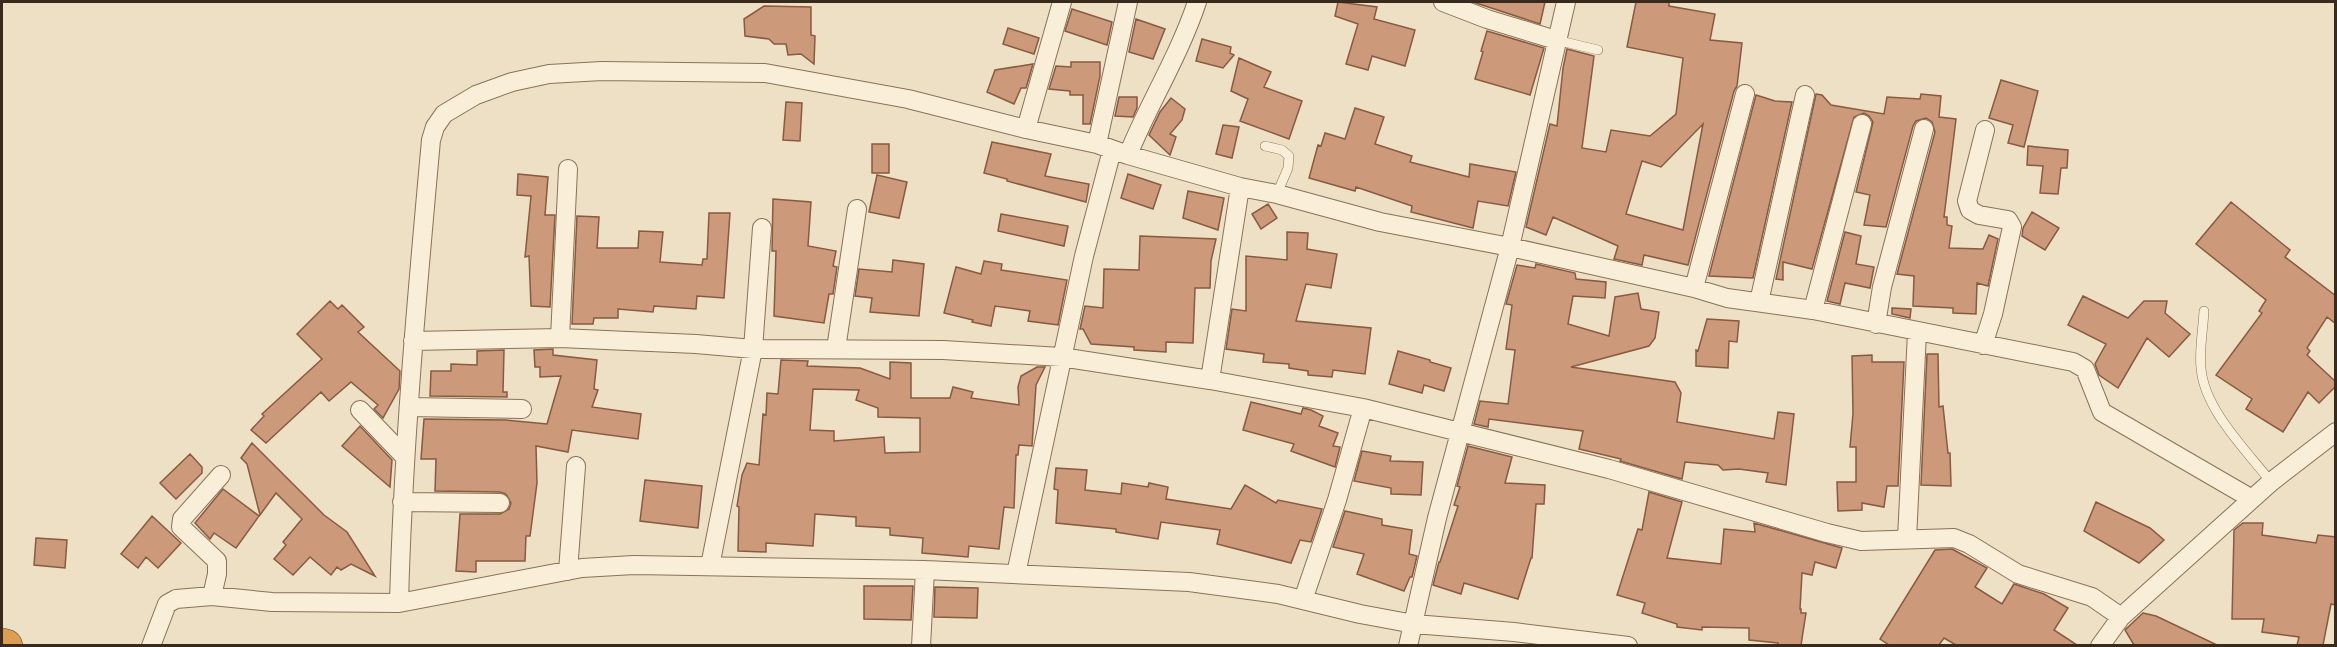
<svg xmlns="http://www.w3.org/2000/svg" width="2337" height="647" viewBox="0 0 2337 647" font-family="'Playfair Display',serif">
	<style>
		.building { fill: #cc9a7a; stroke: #885a40; stroke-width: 1.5; fill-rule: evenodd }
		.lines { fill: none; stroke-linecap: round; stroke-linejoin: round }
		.lane-casing { stroke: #89725a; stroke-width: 10 }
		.street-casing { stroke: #89725a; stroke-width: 20 }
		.highway-casing { stroke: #57402f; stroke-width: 34 }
		.lane { stroke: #f9eed7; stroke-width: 9 }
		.street { stroke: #f9eed7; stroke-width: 18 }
		.highway { stroke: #dd9d55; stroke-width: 33 }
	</style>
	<rect width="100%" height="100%" fill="#eee0c4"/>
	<path class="building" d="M1338,2L1377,7L1374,19L1415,30L1405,66L1372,56L1368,70L1346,64L1358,24L1335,16Z
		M1473,2H1545L1540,24Z
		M1636,2H1669V6L1715,14L1710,40L1742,43L1737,86L1734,91L1688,265L1644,255L1642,265L1614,259L1618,246L1553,217L1546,235L1526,227L1550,124L1557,126L1563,68L1567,49L1594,56L1582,148L1606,152L1611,130L1650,136L1676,114L1683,58L1627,47ZM1703,124L1683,230L1626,214L1642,161L1661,167Z
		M764,6L811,7V35L815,36L814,64L801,54L788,55L786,44H774L769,39L745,36L744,19Z
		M1072,9L1112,22L1107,45L1065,31Z
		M1136,19L1165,29L1153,59L1129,52Z
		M1008,28L1039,38L1034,54L1003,44Z
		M1487,31L1544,48L1530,95L1475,79L1483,52L1481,51Z
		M1202,39L1231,47L1230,53L1234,55L1223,68L1196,61Z
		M1239,58L1271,72L1264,87L1302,101L1289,139L1240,121L1248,99L1231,91Z
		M1071,62H1100V76L1090,124H1083V95H1070V91L1049,89L1056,66L1071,67Z
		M1033,64L1026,88H1021L1014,104L987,92L995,70Z
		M2001,80L2038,91L2024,147L2008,143L2013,125L1989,118Z
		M1816,94L1822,95L1831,105L1884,114L1887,97L1920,99L1921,94L1941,96L1939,117L1956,119L1944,217H1947V225L1952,226L1949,248L1983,249L1989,235L1998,239L1988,286L1977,283L1976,314L1953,313V308L1913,306L1914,276L1897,274L1935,132L1932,122L1926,118L1916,121L1913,126L1886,227L1864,225L1870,195L1856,192L1873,122L1869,116L1864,113L1854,117L1812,269L1783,262V280L1776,279Z
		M1756,95L1775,101L1792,102L1753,278L1709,276Z
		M1119,97H1137V108L1133,117L1115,116Z
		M1171,98L1185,109L1182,120L1170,134L1176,137L1170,155L1149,135L1160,112Z
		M786,102L802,103L800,141L783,140Z
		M1355,108L1384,117L1375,144L1412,156L1410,162L1469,177L1470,164L1516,172L1508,206L1478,201L1473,228L1411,212L1412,206L1356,187L1355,191L1309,178L1318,145L1321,146L1325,133L1345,139Z
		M1223,125L1239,127L1232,158L1216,154Z
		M992,142L1051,154L1045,176L1089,184L1086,202L1007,181V179L984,173Z
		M872,144H889V173H872Z
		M2028,146L2068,150L2067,168H2061L2058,194L2040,193L2043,166L2027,165Z
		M518,174L548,177L545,215H555L550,307L531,306L529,256L525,257L531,196L517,195Z
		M1128,174L1161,185L1153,209L1121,198Z
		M877,175L907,182L899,218L869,212Z
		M1188,191L1224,198L1218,230L1183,218Z
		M773,199L811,202L808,246L836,251L833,266L837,267L833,294H829L824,323L774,316L776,251H772Z
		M2231,202L2290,250L2285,257L2336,296V324L2327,317L2307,348L2310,351L2307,355L2336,382V386L2319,403L2308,392L2283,432L2246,409L2252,399L2216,375L2262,313L2259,311L2266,300L2196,244Z
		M1268,204L1277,218L1261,229L1252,214Z
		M2032,212L2059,228L2045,250L2022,236L2023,228Z
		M709,213H730L724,298L697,296L696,309L654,306L653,312L618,309V318H594L593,324H572L577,216L599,217L597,248H638L639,231L663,232L660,262L702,265L703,259H707Z
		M1001,214L1068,226L1064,246L998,231Z
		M1287,232L1308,233L1307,249L1337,254L1331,288L1306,284L1296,321L1371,328L1365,374L1333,370L1332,377L1308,375V371L1289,368V364L1263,362L1264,354L1226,349L1232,309L1246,311V256L1287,260Z
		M1845,232L1861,236L1856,264L1874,267L1870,288L1845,283L1840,304L1827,301Z
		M1140,236L1216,239L1211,261L1210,288H1195L1193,343L1166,342V352L1134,350V347L1091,344L1083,329H1080L1085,306L1103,308L1104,269L1139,270Z
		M893,260L924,264L919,316L870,312L872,298L855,296L859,269L892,272Z
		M984,261L1002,264L1001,270L1067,280L1058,325L1028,321L1030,311L995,306L991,326L972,322L973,320L944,313L956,267L981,274Z
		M1536,264L1575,273L1576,279L1606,282L1605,298L1573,296L1568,324L1609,336L1615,297L1638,293L1641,309L1659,312L1655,338L1649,346L1571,367L1675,382L1681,393L1677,422L1774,439L1778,412L1794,414L1786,485L1766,482L1768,473L1739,469L1723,470L1718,465L1685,462L1682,479L1620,461L1621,459L1579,449L1583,431L1489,419L1488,427L1474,424L1480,401L1508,404L1515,350L1506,349L1512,305L1506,304L1517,265L1535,268Z
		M2083,296L2128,318L2144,301H2167L2165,313L2190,334L2169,357L2147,338L2118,388L2099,375L2095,364L2106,344L2068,325Z
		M330,301L338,309L342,305L364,327L358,332L400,371L399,389L383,418L374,409L378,405L351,382L329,401L321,392L266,443L251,430L264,416L262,414L322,359L297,334Z
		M1892,308L1911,309L1910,318L1892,314Z
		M1707,319L1739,321L1737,342L1729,341L1728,368L1696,366V350L1698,351Z
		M553,349V355L597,360L594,389L598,390L592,407L641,414L638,439L572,430L568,452L536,446L537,483L530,536H526L525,561H476V572L456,571L460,514H500L509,509L511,503L506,494L500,492L435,491L436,459H421L424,419L506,420L547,424L561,376L540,377V367H535L534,350Z
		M504,350L503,392H507V397L430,396L431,371H451V364L477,365V351Z
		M1398,351L1430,360V362L1451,368L1444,391L1424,385L1422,393L1389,384Z
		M1927,354H1938L1939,407L1943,406L1948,453H1950L1951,486L1921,485Z
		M1872,355V362H1904L1898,486H1887L1884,507L1862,503V510L1838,511L1837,482H1856V447H1850L1853,414L1852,356Z
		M781,360L808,361L807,366L860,368L890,379V362L911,363V398H950L953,387L973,392L971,398L1019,405L1018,387L1021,376L1037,367H1045L1036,385L1032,446L1019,445L1018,455H1016L1014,508L1004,507L999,549L969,546L968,557L922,553L923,538L890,535V528L856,526V517L815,514L813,546L766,543V552L738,551L739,507L737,506L742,475L747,463L759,465L763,414L766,415L767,393L778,394ZM813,389L859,390L856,400L878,408V417L920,418V452L885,453L884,437L834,441V431L810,430Z
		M1251,402L1301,414L1303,408L1311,410L1323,416L1319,426L1338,433L1333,446L1340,447L1335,467L1291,451L1294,444L1243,430Z
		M360,426L392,460L390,487L342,446Z
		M252,443L324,515L347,532L375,576L351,564L341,570L337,567L331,575L310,557L293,575L274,559L286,545L283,542L302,519L276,493L260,515L247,464L241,458Z
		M1468,446L1512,457L1505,483L1545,485L1544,504H1536L1532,558H1531L1518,599L1464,583L1461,594L1433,585L1439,562H1440L1458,506L1454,505L1460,487L1457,486Z
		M1362,451L1391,456L1390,461L1423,462L1421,495L1391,494V488L1354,481Z
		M190,454L202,467V473L176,499L160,483Z
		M1056,468L1087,470L1085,490L1121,494L1122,483L1148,487L1149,483L1168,487L1166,499L1231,509L1245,485L1276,503L1278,500L1322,509L1311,542L1300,540L1291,563L1217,544L1220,530L1161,522L1158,539L1116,532V529L1056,523L1058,490L1054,489Z
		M645,480L702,486L698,528L640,521Z
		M223,489L259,516L236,548L214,533L210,539L195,523Z
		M1649,492L1682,502L1667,558L1721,564L1724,529L1755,532L1754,523L1842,548L1836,568L1815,562L1812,575L1802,573L1800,609H1801V613H1806L1801,645H1778V643L1749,640V628L1702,627V630L1677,627V624L1642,613L1645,603L1617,595L1638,529L1642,530Z
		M2096,502L2150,528L2164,540L2139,563L2084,531Z
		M1345,511L1382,519V525L1412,530L1409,554L1417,556L1412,577H1410L1404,591L1357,574L1364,554L1333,547Z
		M152,516L181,543L158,568L146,557L138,568L121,554Z
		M2243,523H2263L2262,535L2316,543L2318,535L2336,537V605L2331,604L2323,645H2297L2299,637L2262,632L2264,619H2232L2234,530Z
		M36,538L67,540L65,568L34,565Z
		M1952,549L1987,568L1975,587L2002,604L2014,584L2044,594L2068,608L2054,630L2077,645H1956L1944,638L1939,645H1889L1880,639L1935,550Z
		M864,586H913L911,620L864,619Z
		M935,587L978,588L977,618L934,617Z
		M2143,613L2156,616L2217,645H2134L2125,630Z"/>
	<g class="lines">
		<g class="lane-casing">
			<path id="lane" d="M1556,40L1598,50
				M1265,146L1282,150L1289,156L1288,168L1277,194
				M2204,311C2203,330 2199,350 2201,368C2204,409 2246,450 2271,482"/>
		</g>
		<g class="street-casing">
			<path id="street" d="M1443,2L1487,19L1556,40
				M1026,129L1062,2
				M1097,144L1128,2
				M1128,155C1149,103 1179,56 1197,2
				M1694,288L1745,94
				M1759,302L1805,95
				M1813,310L1862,124
				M1876,324L1882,287L1924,129
				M560,338L568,169
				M413,341L560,338L696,344L753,349L943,350L1061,357L1210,380L1363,408L1609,469L1827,533L1861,541L1954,538L1969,544L2018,574L2092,597L2121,617
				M1983,345L1993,314L2012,227L2008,220L1979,215L1970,210L1967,201L1985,130
				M836,349L857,209
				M1210,380L1240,187
				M409,407L522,409
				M360,410L405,457
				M402,502L500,503
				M1907,539L1917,332
				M710,566L753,349L762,228
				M568,571L576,466
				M1016,574L1084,256L1112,150
				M212,596L217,574V561L181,527L182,519L221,475
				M1303,600L1337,500L1363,408
				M399,603C403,448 417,294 431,140L435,127L444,114L476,95L512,82L549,74L602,71L765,73L908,99L1026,129L1097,144L1128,155L1240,187L1277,194L1380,222L1510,247L1694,288L1727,298L1813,310L2073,362L2085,369L2102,412L2252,499
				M151,646L167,604L176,599L212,596L272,602L399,603L582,568L634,565L925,570L1189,582L1278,594L1360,614L1414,624L1514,632L1628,646
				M921,646L925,570
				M1408,646L1437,518L1510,247L1566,2
				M2100,646L2121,617L2271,482L2336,432"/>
		</g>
		<g class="highway-casing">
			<path id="highway" d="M2,645L6,646"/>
		</g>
		<use href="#lane" class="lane"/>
		<use href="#street" class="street"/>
		<use href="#highway" class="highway"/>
	</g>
	<rect width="2337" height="647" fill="none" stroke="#392a1e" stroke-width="6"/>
</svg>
